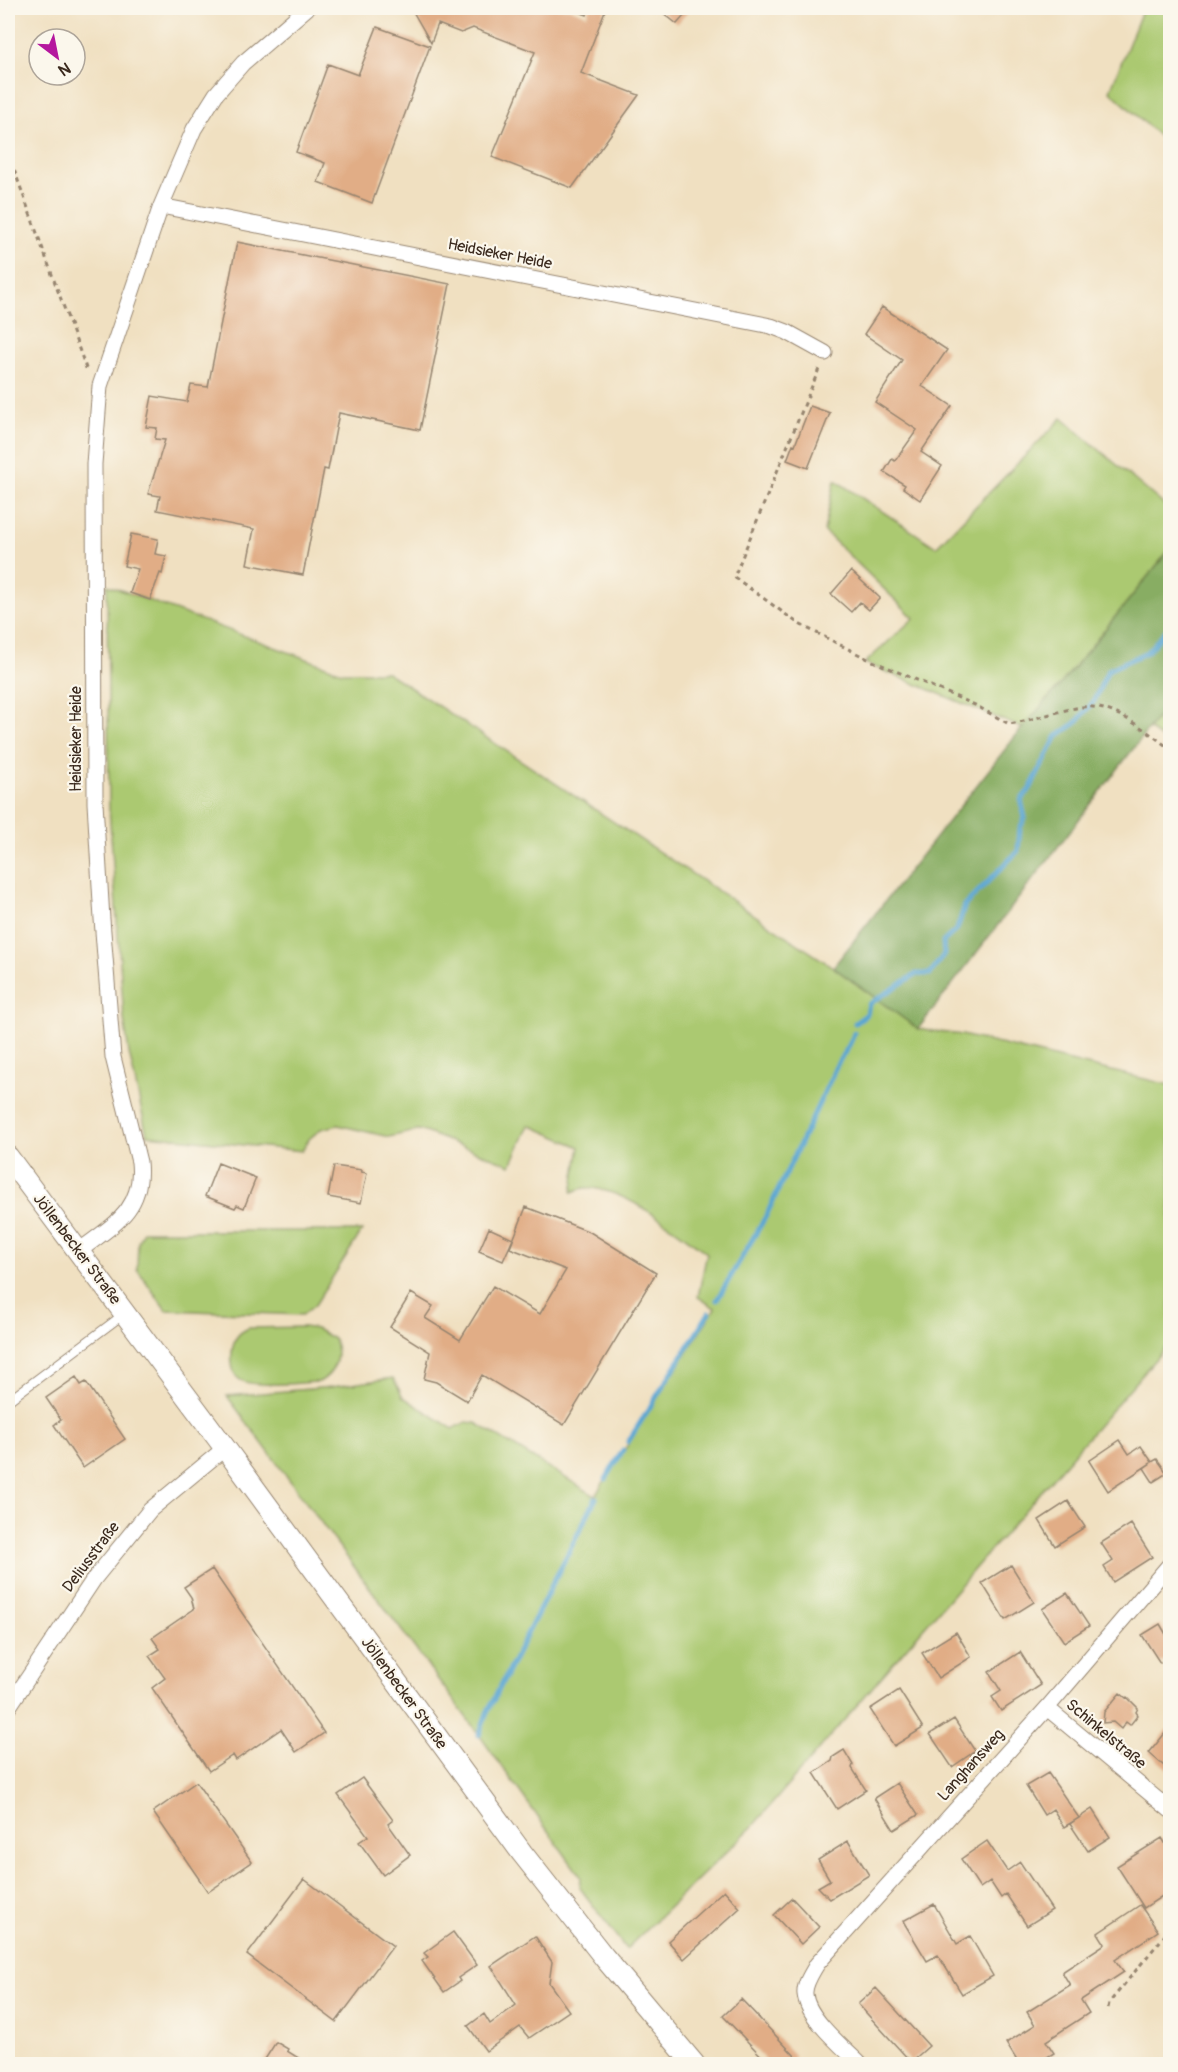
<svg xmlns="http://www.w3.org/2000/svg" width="1178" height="2072" viewBox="0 0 1178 2072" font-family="Pangolin,sans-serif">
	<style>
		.green { fill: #abc971; stroke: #737a48; stroke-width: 1.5 }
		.forest { fill: #88ad63; stroke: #626c40; stroke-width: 1.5 }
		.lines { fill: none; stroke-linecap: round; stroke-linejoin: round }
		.stream { stroke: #5aa6d3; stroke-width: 5 }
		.building { fill: #e1ad86 }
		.lane-casing { stroke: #968570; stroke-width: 10 }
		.street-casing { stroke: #968570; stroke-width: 17 }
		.secondary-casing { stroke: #968570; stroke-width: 23 }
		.path { stroke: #968570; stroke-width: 3; stroke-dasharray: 4.5 4.5; stroke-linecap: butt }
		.lane { stroke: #fff; stroke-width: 8 }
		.street { stroke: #fff; stroke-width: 15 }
		.secondary { stroke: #fff; stroke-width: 21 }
		.labels { text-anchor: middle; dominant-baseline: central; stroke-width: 4.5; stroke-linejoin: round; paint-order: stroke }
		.street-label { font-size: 16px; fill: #3b2a1e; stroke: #fbf7ec }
	</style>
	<rect width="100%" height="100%" fill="#fbf7ec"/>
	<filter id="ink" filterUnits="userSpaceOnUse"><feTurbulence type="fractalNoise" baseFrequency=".0167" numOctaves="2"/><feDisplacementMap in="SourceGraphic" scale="12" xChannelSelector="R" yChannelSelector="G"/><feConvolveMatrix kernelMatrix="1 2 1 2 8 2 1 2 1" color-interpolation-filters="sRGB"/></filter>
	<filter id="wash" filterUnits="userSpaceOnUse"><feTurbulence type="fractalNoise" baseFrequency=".008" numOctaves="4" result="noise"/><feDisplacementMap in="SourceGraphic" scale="24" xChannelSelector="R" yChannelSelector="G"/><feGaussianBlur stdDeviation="1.35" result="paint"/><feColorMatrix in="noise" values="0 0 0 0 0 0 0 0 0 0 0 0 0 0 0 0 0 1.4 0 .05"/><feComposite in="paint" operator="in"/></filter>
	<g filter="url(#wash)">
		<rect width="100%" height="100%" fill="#f0e0c1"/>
		<path class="green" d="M1143,8H1170V146L1110,91Z
			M1062,418L1170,510V549L1060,685L1022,728L865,663L914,618L824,531L835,480L936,547Z
			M107,585L342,672H387L833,967L918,1029L962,1035L1170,1085V1342L752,1827L626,1949L580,1888L581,1877L472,1725L227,1396L332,1387L393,1378L403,1397L453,1429L466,1422L476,1423L595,1496L715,1308L698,1297L707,1253C677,1231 627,1190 590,1188C584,1187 577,1190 572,1192L580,1147L529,1125L511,1165L420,1130L389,1137L338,1125L321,1129L309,1139L302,1151L147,1135L129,1053L124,1019L109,808Z
			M1170,701V746L1149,729Z
			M143,1231H362L315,1305L302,1315L166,1310L137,1269L138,1242Z
			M304,1327L316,1329L334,1339C341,1357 335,1373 319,1382C302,1382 252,1389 239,1379C232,1374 231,1361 232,1353C233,1340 237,1333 249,1328Z"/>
		<path class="forest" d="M1170,549V701L918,1029L833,967L1022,728L1060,685Z"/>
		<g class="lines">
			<path class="stream" d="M855,1023L867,1014L869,1004L916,974H930L944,954L943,942L957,929L965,905L1018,851L1020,828L1025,818L1021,800L1030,789L1057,736L1076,723L1094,701L1108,670L1147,652L1170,626
				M717,1300L766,1216L832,1076C837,1059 850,1050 854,1033
				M628,1442L709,1313
				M606,1479L623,1450
				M479,1735L487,1713L596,1498"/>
		</g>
		<g id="blocks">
			<path class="building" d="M411,8H569L587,15L589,8H606L581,73L639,95L572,188L492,157L535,52L473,28L461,33L438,24L431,43Z
				M657,8H691L677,24Z
				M377,27L430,46L372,203L318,182L325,163L296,152L328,64L358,75Z
				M237,242L450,284L420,430L339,413L328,470L324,469L303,575L247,564L254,529L157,510L160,496L148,494L165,440L155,439L157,428L146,427L152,396L187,402L191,385L208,387Z
				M882,307L947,350L922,386L952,406L921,452L942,466L920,500L903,488L905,485L884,472L892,459L895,461L917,430L875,402L902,360L864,334Z
				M810,406L830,413L808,468L787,460L793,444L795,445Z
				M131,534L158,539L155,554L166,556L162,574L160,573L150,600L130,593L138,569L124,566Z
				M851,571L880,598L869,610L860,602L851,612L831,594Z
				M218,1163L256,1178L244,1208L237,1205L235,1208L205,1196Z
				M334,1166L362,1170L361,1172L367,1173L361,1203L328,1197Z
				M526,1207L590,1232L656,1273L564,1425L482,1375L467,1401L436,1382L424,1379L430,1352L390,1327L411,1293L433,1306L425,1318L460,1340L493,1286L540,1314L566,1270L510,1248Z
				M489,1228L513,1239L503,1261L479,1251Z
				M76,1377L81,1385L86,1382L125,1439L83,1468L54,1425L61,1420L46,1398Z
				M1120,1440L1129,1454L1141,1446L1152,1462L1157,1459L1167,1473L1153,1482L1144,1468L1151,1463L1108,1491L1089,1461Z
				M1068,1501L1085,1527L1055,1546L1039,1520Z
				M1131,1524L1152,1557L1113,1582L1104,1567L1113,1561L1101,1543Z
				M1011,1565L1034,1602L1005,1620L982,1583Z
				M212,1569L324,1733L296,1752L281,1729L236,1760L233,1755L209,1771L152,1688L165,1678L149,1656L160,1649L152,1638L194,1609L191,1597L184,1587Z
				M1067,1593L1089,1626L1064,1642L1042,1609Z
				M1160,1624L1170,1641V1657L1160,1663L1142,1635Z
				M956,1632L971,1657L938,1678L922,1653Z
				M1020,1652L1041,1685L1001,1711L992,1697L1001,1691L989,1672Z
				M899,1690L923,1728L894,1746L870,1709Z
				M1120,1693L1126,1698L1127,1697L1138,1708L1136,1712L1138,1715L1130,1725L1126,1722L1121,1729L1113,1722L1103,1723L1104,1712Z
				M954,1719L975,1751L952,1767L930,1734Z
				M1170,1727V1771L1149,1753Z
				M844,1750L853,1765L852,1768L866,1790L837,1809L814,1773L832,1761L833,1757Z
				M1048,1773L1079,1818L1064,1827L1053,1809L1044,1815L1026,1786Z
				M362,1778L393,1820L388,1824L410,1855L383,1875L359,1842L368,1836L338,1795Z
				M196,1782L252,1862L208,1892L153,1812Z
				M897,1783L918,1815L894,1830L874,1798Z
				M1092,1809L1110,1837L1088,1851L1070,1824Z
				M1162,1838L1170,1851V1891L1144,1908L1117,1866Z
				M848,1841L869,1875L830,1899L818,1887L830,1880L818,1860Z
				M987,1841L1007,1871L1020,1862L1052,1910L1027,1926L1006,1894L1001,1898L990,1881L980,1888L961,1859Z
				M304,1879L393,1946L336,2022L247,1955Z
				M724,1890L740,1908L684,1959L668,1941Z
				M792,1898L819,1927L801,1944L774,1915Z
				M934,1904L957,1944L970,1936L993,1976L962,1994L938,1955L927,1961L903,1921Z
				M1140,1905L1158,1931L1115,1960L1124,1972L1081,2000L1089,2013L1046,2041L1054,2053L1036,2064H1019L1006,2043L1035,2025L1027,2012L1070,1985L1062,1972L1105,1944L1098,1933Z
				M453,1932L477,1965L458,1978L460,1981L444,1992L422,1961L428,1957L424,1953Z
				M535,1936L552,1962L549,1983L569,2011L529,2038L520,2027L486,2051L468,2026L484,2014L490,2024L516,2005L491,1966Z
				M876,1988L929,2046L911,2062L858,2004Z
				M741,1999L795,2056L785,2064H769L723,2016Z
				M276,2042L288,2049L287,2051L308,2064H262Z"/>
		</g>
	</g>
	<g filter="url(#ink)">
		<use href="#blocks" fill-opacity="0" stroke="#968570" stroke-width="1.5"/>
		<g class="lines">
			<g class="lane-casing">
				<path id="lane" d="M8,1401L124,1314"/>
			</g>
			<g class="street-casing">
				<path id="street" d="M161,206L771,326L787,332L825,353
					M79,1251C113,1225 144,1210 139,1162L113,1057L102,919L95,803L94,464L100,386L161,206L194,129L216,94L243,63L307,8
					M8,1708L94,1579L150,1510L225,1448
					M1047,1708L1170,1810
					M860,2064C844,2048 807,2018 805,1994C804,1984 812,1973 817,1964L1047,1708L1170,1564"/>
			</g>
			<g class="secondary-casing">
				<path id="secondary" d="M8,1157L225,1448L522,1853L604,1957L694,2064"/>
			</g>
			<path class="path" d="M8,153L87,371
				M819,369L734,577L799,624L868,659L975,705L1009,724C1033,720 1057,711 1081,707C1112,703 1147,731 1170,749
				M1165,1893L1163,1908L1170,1919
				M1108,2008L1109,2003L1170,1929"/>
			<use href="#lane" class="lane"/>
			<use href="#street" class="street"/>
			<use href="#secondary" class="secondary"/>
		</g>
	</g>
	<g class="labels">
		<g class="street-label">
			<text transform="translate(500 254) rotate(11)">Heidsieker Heide</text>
			<text transform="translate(76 739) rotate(-90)">Heidsieker Heide</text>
			<text transform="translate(77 1249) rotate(53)">Jöllenbecker Straße</text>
			<text transform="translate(91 1557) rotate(-53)">Deliusstraße</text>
			<text transform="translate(404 1693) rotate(54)">Jöllenbecker Straße</text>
			<text transform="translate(1106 1734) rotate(40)">Schinkelstraße</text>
			<text transform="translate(971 1765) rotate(-48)">Langhansweg</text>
		</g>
	</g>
	<rect width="1178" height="2072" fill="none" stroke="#fbf7ec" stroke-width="30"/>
	<g transform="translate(57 57) rotate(148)"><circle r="28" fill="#fbf7ec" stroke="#aea59a" stroke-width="1.5"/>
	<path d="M0-4.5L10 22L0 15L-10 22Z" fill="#b5179e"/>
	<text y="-9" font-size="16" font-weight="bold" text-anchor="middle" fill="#3b2a1e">N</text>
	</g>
</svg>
